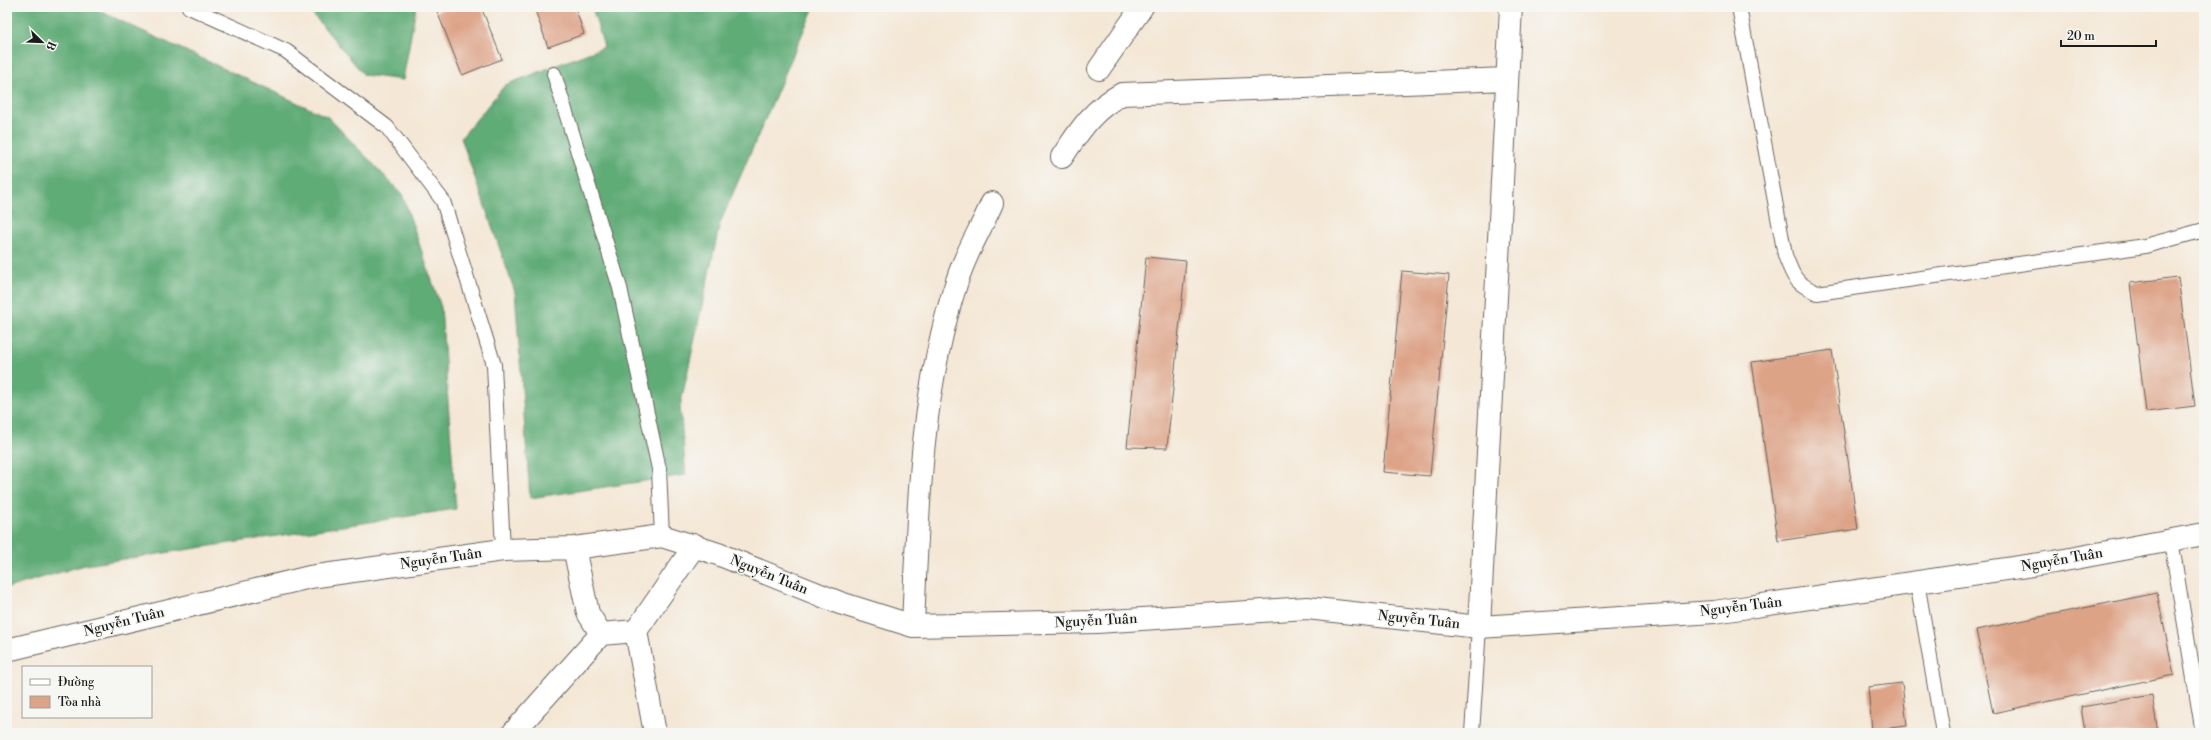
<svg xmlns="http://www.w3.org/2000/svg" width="2211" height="740" viewBox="0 0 2211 740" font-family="'Libre Bodoni',serif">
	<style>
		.forest { fill: #60ac77; stroke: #3e644a }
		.building { fill: #dda387 }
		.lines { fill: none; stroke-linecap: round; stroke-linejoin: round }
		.lane-casing { stroke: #68635d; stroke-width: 16 }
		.street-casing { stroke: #68635d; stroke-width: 24 }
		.lane { stroke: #fff; stroke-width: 14 }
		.street { stroke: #fff; stroke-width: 22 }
		.labels { text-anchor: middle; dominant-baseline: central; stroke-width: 3; stroke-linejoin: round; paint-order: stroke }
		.street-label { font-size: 14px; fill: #1c1c1c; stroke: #f6f6f2 }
	</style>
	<rect width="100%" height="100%" fill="#f6f6f2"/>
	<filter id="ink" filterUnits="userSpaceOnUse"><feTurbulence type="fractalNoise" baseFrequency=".025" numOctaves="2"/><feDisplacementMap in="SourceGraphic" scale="8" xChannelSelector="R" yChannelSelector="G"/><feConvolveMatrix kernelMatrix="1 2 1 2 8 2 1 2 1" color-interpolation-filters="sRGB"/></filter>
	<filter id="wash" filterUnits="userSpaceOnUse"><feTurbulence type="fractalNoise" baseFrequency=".012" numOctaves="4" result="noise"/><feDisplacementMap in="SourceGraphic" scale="16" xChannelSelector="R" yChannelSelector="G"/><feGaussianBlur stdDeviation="0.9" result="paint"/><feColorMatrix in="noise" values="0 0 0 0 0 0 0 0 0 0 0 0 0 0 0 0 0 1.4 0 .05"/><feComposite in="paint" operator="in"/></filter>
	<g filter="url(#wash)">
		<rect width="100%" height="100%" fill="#f4e7d5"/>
		<path class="forest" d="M7,7H91L328,117L402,194L441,307L456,509L85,565L7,588Z
			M311,7H416L403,80L364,75L311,12Z
			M592,7H814L720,223L680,407L686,475L530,498L515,292L461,138L505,85L604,47Z"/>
		<g id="blocks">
			<path class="building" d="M449,7H481L502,59L462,75L437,11Z
				M534,7H575L584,34L548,47Z
				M1146,257L1186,261L1167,448L1127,447Z
				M1402,271L1449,275L1430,476L1383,472Z
				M2178,277L2195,406L2146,412L2130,283Z
				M1832,350L1858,529L1778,541L1752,362Z
				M2157,593L2174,675L1993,713L1976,630Z
				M1902,683L1907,726L1872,730L1868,687Z
				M2152,695L2158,733H2085L2081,707Z"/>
		</g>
	</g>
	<g filter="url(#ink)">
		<use href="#blocks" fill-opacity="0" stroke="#68635d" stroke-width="1"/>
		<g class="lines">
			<g class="lane-casing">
				<path id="lane" d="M189,7L286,51L387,127L443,201L494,365L503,550
					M1739,7L1785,255C1793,277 1795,283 1817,293L2145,246L2204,230
					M554,74L620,288L659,469L662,536
					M2171,540L2203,733
					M1917,582L1943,733
					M1472,733L1479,627"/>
			</g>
			<g class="street-casing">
				<path id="street" d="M1099,69L1142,7
					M1062,157C1080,130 1093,109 1122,94L1507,79
					M574,548L588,613L601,634
					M913,626C918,510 920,393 957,281C965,254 981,229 992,203
					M1479,627L1511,7
					M636,631L655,733
					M7,650L310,577L503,550L574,548L662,536L718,554L840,603L913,626L1097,622L1307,608L1479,627L1714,612L2054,562L2204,534
					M513,733L601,634L636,631L695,545"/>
			</g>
			<use href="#lane" class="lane"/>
			<use href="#street" class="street"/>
		</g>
	</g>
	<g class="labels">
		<g class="street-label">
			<text transform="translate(441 559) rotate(-8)">Nguyễn Tuân</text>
			<text transform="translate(2062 560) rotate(-10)">Nguyễn Tuân</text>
			<text transform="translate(769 575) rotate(22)">Nguyễn Tuân</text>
			<text transform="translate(1741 607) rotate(-7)">Nguyễn Tuân</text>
			<text transform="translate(1419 620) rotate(6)">Nguyễn Tuân</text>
			<text transform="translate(1096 621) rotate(-3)">Nguyễn Tuân</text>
			<text transform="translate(124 622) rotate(-14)">Nguyễn Tuân</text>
		</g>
	</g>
	<rect width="2211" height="740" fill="none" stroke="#f6f6f2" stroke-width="24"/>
	<rect x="22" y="666" width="130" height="52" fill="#f6f6f2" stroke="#9f9f9c"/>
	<rect x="30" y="679" width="20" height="6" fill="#ffffff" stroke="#9f9f9c"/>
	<text x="58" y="686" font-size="12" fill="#1c1c1c">Đường</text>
	<rect x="30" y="696" width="20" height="12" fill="#dda387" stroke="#9f9f9c"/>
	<text x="58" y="706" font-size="12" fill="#1c1c1c">Tòa nhà</text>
	<g transform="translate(42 42) rotate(113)" stroke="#f6f6f2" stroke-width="3" paint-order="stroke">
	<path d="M0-3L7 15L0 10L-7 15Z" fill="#1c1c1c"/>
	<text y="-6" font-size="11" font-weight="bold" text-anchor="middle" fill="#1c1c1c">B</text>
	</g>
	<path d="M2061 40v6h95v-6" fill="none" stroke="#1c1c1c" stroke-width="2"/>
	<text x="2067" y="40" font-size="12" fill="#1c1c1c" stroke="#f6f6f2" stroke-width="3" paint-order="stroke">20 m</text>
</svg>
